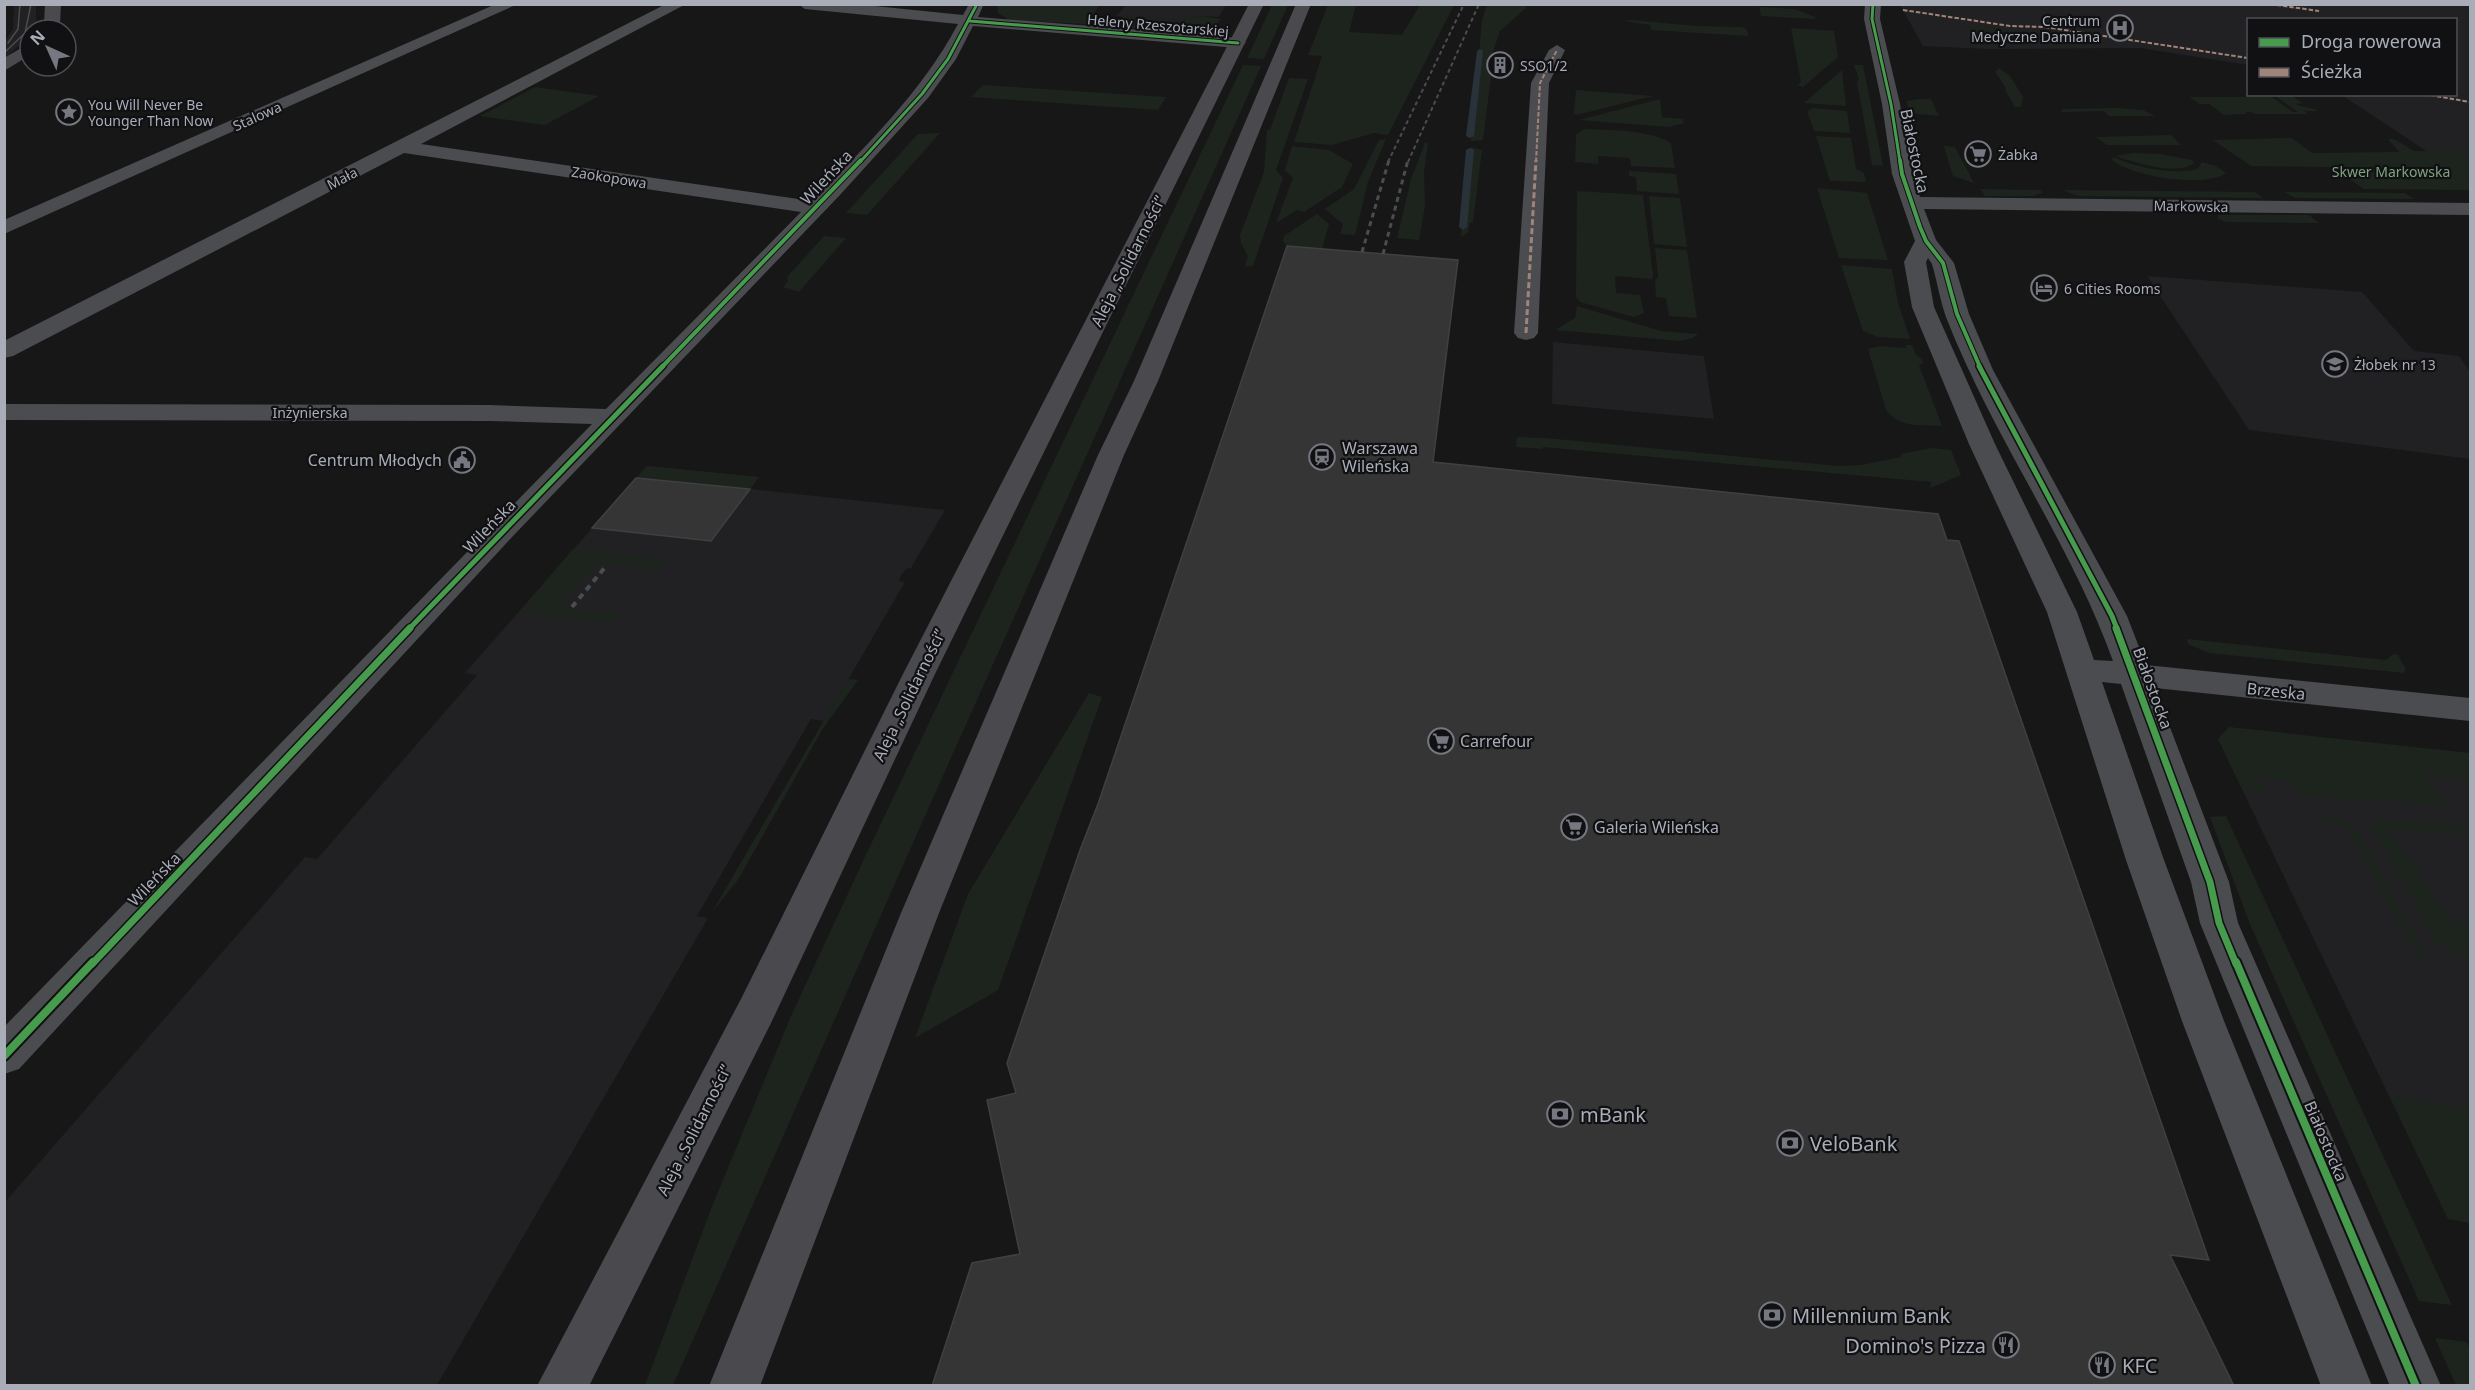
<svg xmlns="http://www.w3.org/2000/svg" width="2475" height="1390" viewBox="0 0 2475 1390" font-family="'Noto Sans',sans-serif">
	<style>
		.built { fill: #212123 }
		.green { fill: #1d241e }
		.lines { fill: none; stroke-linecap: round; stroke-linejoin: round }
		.stream { fill: #2a3239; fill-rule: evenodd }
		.building { fill: #353536; stroke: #3f4043; stroke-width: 1.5 }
		.street { fill: #4b4c50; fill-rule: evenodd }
		.secondary { fill: #4a4a4e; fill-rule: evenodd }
		.tram { stroke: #4b4c4f; stroke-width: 1.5 }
		.rail-far2 { stroke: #4b4c4f; stroke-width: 2; stroke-dasharray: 4 3; stroke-linecap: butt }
		.rail-far1 { stroke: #4b4c4f; stroke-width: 3; stroke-dasharray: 5 4; stroke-linecap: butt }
		.rail { stroke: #4b4c4f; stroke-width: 4; stroke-dasharray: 6 5; stroke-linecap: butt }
		.quiet-far1 { stroke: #a18479; stroke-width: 2; stroke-dasharray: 4.5 2; stroke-linecap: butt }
		.quiet { stroke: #a18479; stroke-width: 3; stroke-dasharray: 6 3; stroke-linecap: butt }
		.cycleway-far4-casing { stroke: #111113; stroke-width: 5 }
		.cycleway-far3-casing { stroke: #111113; stroke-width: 6 }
		.cycleway-far2-casing { stroke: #111113; stroke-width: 8 }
		.cycleway-far1-casing { stroke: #111113; stroke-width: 10 }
		.cycleway-casing { stroke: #111113; stroke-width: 12 }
		.cycleway-far4 { stroke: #469c4c; stroke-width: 3 }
		.cycleway-far3 { stroke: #469c4c; stroke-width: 4 }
		.cycleway-far2 { stroke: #469c4c; stroke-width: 5 }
		.cycleway-far1 { stroke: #469c4c; stroke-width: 7 }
		.cycleway { stroke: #469c4c; stroke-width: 8 }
		.labels { text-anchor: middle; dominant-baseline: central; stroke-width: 4.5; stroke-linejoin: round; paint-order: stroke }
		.far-poi-label { font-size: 14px; fill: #a8adb8; stroke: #111113; text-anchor: start }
		.far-street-label { font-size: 14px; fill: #a8adb8; stroke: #111113 }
		.far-park-label { font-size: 14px; fill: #7fa381; stroke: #111113 }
		.street-label { font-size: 16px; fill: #a8adb8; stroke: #111113 }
		.poi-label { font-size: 16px; fill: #a8adb8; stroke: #111113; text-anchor: start }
		.near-poi-label { font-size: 20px; fill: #a8adb8; stroke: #111113; text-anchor: start }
	</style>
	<rect width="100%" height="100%" fill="#171717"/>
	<path class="built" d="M14,5H36V22L34,30H30V36L5,58V41L13,29Z
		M1126,5H1226L1219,17L1200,16L1183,20L1117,16Z
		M1900,5H2470V180L2343,96L2333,95L2456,94V20H2248V65L2140,48L1987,49L1923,46Z
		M2147,276L2362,292L2414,351L2459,356L2470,372V459L2249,430Z
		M1553,342L1704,356L1714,419L1552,404Z
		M647,466L759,477L750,489L945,510L911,568L906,569L901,575L899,581L905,582L824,721L811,719L697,916L708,918L437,1385L5,1386V1202L305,857L317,859L477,675L465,673Z
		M2218,739L2470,766V1222L2448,1219Z"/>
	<path class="green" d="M997,4L1099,6L1094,13L1097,15L1090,24H1086L1009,20L998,13Z
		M1272,5H1288L1264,59L1247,58Z
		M1328,5H1356L1349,32L1402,35L1420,5H1454L1388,135L1374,133L1332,145L1294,142L1322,56L1308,55Z
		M1487,5H1526V8L1500,31L1490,61L1491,76L1483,140L1471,141L1482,20Z
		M1759,7L1795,9L1815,17V19L1761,16Z
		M1122,16L1183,20L1200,16L1221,19L1217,24L1199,33L1117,27Z
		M1631,20L1696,26L1742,27L1746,29L1749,36L1651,30L1650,25L1624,21Z
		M1976,25L2018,32L2023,34V37L2018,43L1984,45L1972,29Z
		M1791,28L1834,31L1838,57L1803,87L1797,85L1801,82Z
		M2042,33H2064L2113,42L2064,46L2038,42L2039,35Z
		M1243,65L1261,66L912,845L673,1385H645L713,1204L791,1016L864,859Z
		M1854,65H1863L1883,166L1872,165L1857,82L1859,79Z
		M1999,68L2010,76L2023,97L2021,107H2015L2005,90L2006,88L1995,72Z
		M1842,70L1846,106L1804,103Z
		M1289,78L1308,79L1276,170L1283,178L1253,266H1245L1248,256L1241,243L1240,235L1264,172L1267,130H1270Z
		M983,85L998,86L1166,97L1158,110L971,97Z
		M535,87L599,96L545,125L480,116Z
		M1576,90L1653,96L1576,115L1574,113Z
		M2275,96H2292L2303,103L2296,104C2302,108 2311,106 2318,111H2304L2308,114H2255L2251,112H2245L2247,114L2224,115L2209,104H2200L2189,97H2272L2293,112H2298Z
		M1660,99L1662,117L1683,119L1684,123L1669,127L1579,120Z
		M1919,99H1931L1939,116L1909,113L1907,101Z
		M1813,108L1847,111L1850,133L1814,131L1807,111Z
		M2118,108L2143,110L2155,116H2109L2104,111L2061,112L2062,109Z
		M1587,129C1615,131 1647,129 1671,143L1675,168L1631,166L1630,158L1598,156V164L1575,162L1576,135L1582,130Z
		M940,133L867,215L846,213L918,134Z
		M2171,135L2181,145H2107L2096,137Z
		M1816,136L1851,138L1856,169L1864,173L1866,182L1830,181Z
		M2292,138L2312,153L2399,152L2388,139H2394L2414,151H2470V190L2364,189L2332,167L2251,166L2213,140Z
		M1386,139L1368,182L1355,235L1340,234L1343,224L1325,209L1354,189L1379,140Z
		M1425,143H1428L1424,172L1425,206L1419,240L1397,238L1411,179Z
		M1292,146L1329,150L1353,164L1342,187L1304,212L1297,210L1276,223L1293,178L1285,170Z
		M1944,146L1955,147L1974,183L1953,176Z
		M1471,147L1482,150L1473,222L1470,223L1468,232L1461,237Z
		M2133,153L2160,154L2192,160L2194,163C2180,176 2133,163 2116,156Z
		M2113,157C2138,168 2172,175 2198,169L2202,162L2216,166L2226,173C2205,189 2131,176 2112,160Z
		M1629,171L1676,174L1679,194L1637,191L1636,177L1629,176Z
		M1817,188L1867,193L1888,260L1839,258Z
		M1980,189L2041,190L2042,193L2033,196H1985Z
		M2062,190L2255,192L2263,198L2078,196Z
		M1577,191L1643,195L1653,275L1652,279L1615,276L1616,293L1640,295L1644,313L1634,317L1580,302L1576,297Z
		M2284,192L2405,193L2414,199L2295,198Z
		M1649,196L1680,198L1687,247L1654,244Z
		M1317,214L1329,224L1322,249L1287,246L1283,241L1284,236Z
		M2218,215H2309L2319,223L2226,222L2218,219Z
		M824,236L846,238L799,292L783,287L788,281L787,277Z
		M1655,248L1687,250L1697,318L1669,316L1666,298L1656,297L1655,281L1658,276Z
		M1841,265L1892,269L1898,303L1910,339L1878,337L1863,331Z
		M1577,306L1661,331L1698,334L1693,338L1680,341L1555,330L1575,318Z
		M1906,345H1912L1916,355L1921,358L1923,363L1919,365L1942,426C1923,425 1898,428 1886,410L1868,349L1880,346L1906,348Z
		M1517,437L1546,438L1838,466L1861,465L1901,457V454L1932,448L1951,450L1961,475L1930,488L1931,482L1543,447L1542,449L1516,447Z
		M647,466L759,477L750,489L636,478Z
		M573,549L659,559L664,561L658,569L599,562L562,600L564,604L562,607L623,614L619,619L609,624L519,612Z
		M2187,639L2386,660L2393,654L2398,655L2406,669L2404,673L2209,653L2188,644Z
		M848,679L858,680L822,730L738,880L712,912Z
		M1089,693L1102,697L998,990L915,1038L968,894Z
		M2229,727L2470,753V779L2424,776L2445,805L2301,796L2293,782L2258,777L2265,793L2242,789L2218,739Z
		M2226,816L2452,1305L2419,1301L2250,924L2210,817Z
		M2319,817L2342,820L2356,829L2429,960L2419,959L2347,827L2322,823Z
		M2380,819L2462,825L2468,835L2389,829L2451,921L2470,923V958L2457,956L2436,943L2372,827L2371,822Z
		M2389,1095L2470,1109V1223L2448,1219Z
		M2435,1338L2467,1342L2470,1351V1385H2456Z"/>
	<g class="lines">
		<path class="stream" d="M1480,49L1483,51L1474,136L1470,138L1466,136L1477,51Z
			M1470,148L1474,150L1467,227L1463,230L1459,227L1466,150Z"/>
	</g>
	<path class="building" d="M1287,246L1458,260L1433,462L1938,514L1947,540L1959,541L2209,1260L2170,1255L2234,1386H932L972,1263L1020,1254L987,1100L1016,1093L1007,1063L1080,850L1098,804Z
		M636,478L750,489L711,541L592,528Z"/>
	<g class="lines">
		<path class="street" d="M496,4H517L4,234V220Z
			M666,4H686L421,144L812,201C865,147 922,92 958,24L805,9L798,4H855L963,15L969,4H984L978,17L1238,38L1246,43L1238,48L973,26L956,59L928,98L839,196L513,536L19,1069L4,1074V1027L592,424L489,421L4,420V404L489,405L606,409L801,212L404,153L13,356L4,358V341Z
			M1865,4H1881L1880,19L1900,104L1912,174L1920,197L2470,203V215L1924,209L1936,240L1954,263L1969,314L1993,370L2127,616L2146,665L2470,698V721L2155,688L2229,882L2238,923L2441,1386H2390L2200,923L2191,882L2121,684L2102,682L2164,860L2224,1021L2372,1386H2321L2182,1021L2126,860L2047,612L1969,444L1912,307L1904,262L1915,241L1892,174L1882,104L1864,19ZM1928,258L1932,264C1937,281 1940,300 1946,317C1992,436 2070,541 2113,661L2094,660L2077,612L1995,444L1934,307L1926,262Z
			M1557,45L1565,50L1549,83L1538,333L1534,338L1526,340L1518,338L1514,333L1531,83L1549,50Z"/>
		<path class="secondary" d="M45,4H61L60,24L57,30H41L44,24Z
			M1249,4H1264L935,674L772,1021L589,1386H537L742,997L903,674Z
			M1296,4H1311L1158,381L1124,455L939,913L760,1386H709L901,913L1098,455L1134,381Z
			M30,43V55L4,71V58Z"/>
		<path class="tram" d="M8,43L18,29L20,4
			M4,53L25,33L31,4
			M4,231L516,4"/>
		<path class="rail-far2" d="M1388,162L1464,4
			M1408,162L1479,4"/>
		<path class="rail-far1" d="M1362,252L1389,160
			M1383,254L1408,160"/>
		<path class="rail" d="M572,607L607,565"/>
		<path class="quiet-far1" d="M2270,4L2319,11
			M1903,10L2010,26L2045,27L2248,58
			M2424,94L2470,102
			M1536,162L1540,83L1557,50"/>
		<path class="quiet" d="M1526,333L1536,160"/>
		<g class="cycleway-far4-casing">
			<path id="cycleway-far4" d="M1873,4L1872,19L1891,104L1900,162
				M970,21L1238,43
				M860,162L922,94L948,59L977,4"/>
		</g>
		<g class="cycleway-far3-casing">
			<path id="cycleway-far3" d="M1900,160L1902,174L1920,227L1926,241L1943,263L1957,314L1980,367
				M662,367L861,160"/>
		</g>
		<g class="cycleway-far2-casing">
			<path id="cycleway-far2" d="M1979,366L2112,616L2117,629
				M409,629L663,366"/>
		</g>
		<g class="cycleway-far1-casing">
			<path id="cycleway-far1" d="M2116,628L2210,882L2219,923L2236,964
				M92,964L410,628"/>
		</g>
		<g class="cycleway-casing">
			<path id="cycleway" d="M2236,962L2416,1386
				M4,1056L93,962"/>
		</g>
		<use href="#cycleway-far4" class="cycleway-far4"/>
		<use href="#cycleway-far3" class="cycleway-far3"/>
		<use href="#cycleway-far2" class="cycleway-far2"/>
		<use href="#cycleway-far1" class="cycleway-far1"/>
		<use href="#cycleway" class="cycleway"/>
	</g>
	<defs>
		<g id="hospital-ring" transform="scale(1.35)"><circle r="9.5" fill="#111113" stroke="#757880" stroke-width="1.5"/><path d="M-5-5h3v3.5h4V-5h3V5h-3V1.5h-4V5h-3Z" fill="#757880"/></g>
		<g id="building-ring" transform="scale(1.35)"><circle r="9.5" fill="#111113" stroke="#757880" stroke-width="1.5"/><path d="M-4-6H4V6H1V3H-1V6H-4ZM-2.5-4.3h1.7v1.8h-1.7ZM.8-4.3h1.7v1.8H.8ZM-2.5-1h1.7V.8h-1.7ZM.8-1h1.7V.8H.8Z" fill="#757880"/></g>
		<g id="sight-ring" transform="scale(1.35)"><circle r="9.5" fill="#111113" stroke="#757880" stroke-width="1.5"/><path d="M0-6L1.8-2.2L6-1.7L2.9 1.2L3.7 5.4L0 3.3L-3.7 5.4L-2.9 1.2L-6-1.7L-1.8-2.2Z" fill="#757880"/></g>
		<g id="supermarket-ring" transform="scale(1.35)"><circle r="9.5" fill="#111113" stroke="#757880" stroke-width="1.5"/><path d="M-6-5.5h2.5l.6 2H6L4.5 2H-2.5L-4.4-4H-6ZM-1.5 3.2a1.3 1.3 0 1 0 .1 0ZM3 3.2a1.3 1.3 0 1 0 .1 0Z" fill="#757880"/></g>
		<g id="hotel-ring" transform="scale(1.35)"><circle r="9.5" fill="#111113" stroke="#757880" stroke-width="1.5"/><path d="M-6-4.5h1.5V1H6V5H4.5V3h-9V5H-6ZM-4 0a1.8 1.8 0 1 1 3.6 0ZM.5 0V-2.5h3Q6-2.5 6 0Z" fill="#757880"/></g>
		<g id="school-ring" transform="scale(1.35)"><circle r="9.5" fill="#111113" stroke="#757880" stroke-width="1.5"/><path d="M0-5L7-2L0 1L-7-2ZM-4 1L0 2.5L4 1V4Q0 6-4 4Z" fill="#757880"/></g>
		<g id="station-ring" transform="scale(1.35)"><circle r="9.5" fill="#111113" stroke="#757880" stroke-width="1.5"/><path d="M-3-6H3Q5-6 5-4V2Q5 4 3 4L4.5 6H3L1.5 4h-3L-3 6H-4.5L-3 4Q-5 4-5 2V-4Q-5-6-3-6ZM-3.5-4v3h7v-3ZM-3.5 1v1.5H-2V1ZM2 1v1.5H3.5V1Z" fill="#757880"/></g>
		<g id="civic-ring" transform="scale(1.35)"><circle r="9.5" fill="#111113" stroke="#757880" stroke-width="1.5"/><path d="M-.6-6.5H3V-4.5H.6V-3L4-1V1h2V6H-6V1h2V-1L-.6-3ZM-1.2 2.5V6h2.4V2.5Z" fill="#757880"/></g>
		<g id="bank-ring" transform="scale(1.35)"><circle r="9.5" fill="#111113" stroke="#757880" stroke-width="1.5"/><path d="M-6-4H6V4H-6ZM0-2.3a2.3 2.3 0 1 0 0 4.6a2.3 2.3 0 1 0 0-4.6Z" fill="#757880"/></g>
		<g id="restaurant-ring" transform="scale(1.35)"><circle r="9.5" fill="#111113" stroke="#757880" stroke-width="1.5"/><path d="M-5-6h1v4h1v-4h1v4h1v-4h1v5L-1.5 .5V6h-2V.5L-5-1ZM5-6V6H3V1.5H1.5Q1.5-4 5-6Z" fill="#757880"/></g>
	</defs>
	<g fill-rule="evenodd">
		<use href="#hospital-ring" x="2120" y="28"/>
		<use href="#building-ring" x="1500" y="65"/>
		<use href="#sight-ring" x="69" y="112"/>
		<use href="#supermarket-ring" x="1978" y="154"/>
		<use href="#hotel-ring" x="2044" y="288"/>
		<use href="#school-ring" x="2335" y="364"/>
		<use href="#station-ring" x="1322" y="457"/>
		<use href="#civic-ring" x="462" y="460"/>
		<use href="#supermarket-ring" x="1441" y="741"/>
		<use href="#supermarket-ring" x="1574" y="827"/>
		<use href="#bank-ring" x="1560" y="1114"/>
		<use href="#bank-ring" x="1790" y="1143"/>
		<use href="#bank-ring" x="1772" y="1315"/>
		<use href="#restaurant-ring" x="2006" y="1345"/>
		<use href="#restaurant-ring" x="2102" y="1365"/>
	</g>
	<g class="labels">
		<g class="far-poi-label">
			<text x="2100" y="20" text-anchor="end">Centrum<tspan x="2100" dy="16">Medyczne Damiana</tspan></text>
			<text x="1520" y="65">SSO1/2</text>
			<text x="88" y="104">You Will Never Be<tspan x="88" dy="16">Younger Than Now</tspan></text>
			<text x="1998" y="154">Żabka</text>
			<text x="2064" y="288">6 Cities Rooms</text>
			<text x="2354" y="364">Żłobek nr 13</text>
		</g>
		<g class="far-street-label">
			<text transform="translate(1158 25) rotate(5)">Heleny Rzeszotarskiej</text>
			<text transform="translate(257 116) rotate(-24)">Stalowa</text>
			<text transform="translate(609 177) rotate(9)">Zaokopowa</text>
			<text transform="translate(342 178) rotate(-27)">Mała</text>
			<text transform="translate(2191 206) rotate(1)">Markowska</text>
			<text x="310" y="412">Inżynierska</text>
		</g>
		<g class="far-park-label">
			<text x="2391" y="171">Skwer Markowska</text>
		</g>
		<g class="street-label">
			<text transform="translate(1915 151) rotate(78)">Białostocka</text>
			<text transform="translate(826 177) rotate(-47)">Wileńska</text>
			<text transform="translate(1128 261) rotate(-63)">Aleja „Solidarności”</text>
			<text transform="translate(489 526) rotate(-46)">Wileńska</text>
			<text transform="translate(2153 688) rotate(70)">Białostocka</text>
			<text transform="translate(2276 691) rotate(6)">Brzeska</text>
			<text transform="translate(909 695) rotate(-64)">Aleja „Solidarności”</text>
			<text transform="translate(154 879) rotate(-46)">Wileńska</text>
			<text transform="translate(694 1130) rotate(-63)">Aleja „Solidarności”</text>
			<text transform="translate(2326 1141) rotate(67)">Białostocka</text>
		</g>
		<g class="poi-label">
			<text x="1342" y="448">Warszawa<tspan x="1342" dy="18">Wileńska</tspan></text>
			<text x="442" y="460" text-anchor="end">Centrum Młodych</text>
			<text x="1460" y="741">Carrefour</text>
			<text x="1594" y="827">Galeria Wileńska</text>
		</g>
		<g class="near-poi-label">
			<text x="1580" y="1114">mBank</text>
			<text x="1810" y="1143">VeloBank</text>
			<text x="1792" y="1315">Millennium Bank</text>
			<text x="1986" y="1345" text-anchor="end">Domino's Pizza</text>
			<text x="2122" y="1365">KFC</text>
		</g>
	</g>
	<rect width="2475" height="1390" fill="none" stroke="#a8adb8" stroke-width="12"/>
	<rect x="2247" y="18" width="210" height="78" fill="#111113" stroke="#4d4f55" stroke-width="1.5"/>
	<rect x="2259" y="38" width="30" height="9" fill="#469c4c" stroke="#4d4f55" stroke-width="1.5"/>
	<text x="2301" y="48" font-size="18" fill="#a8adb8">Droga rowerowa</text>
	<rect x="2259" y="68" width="30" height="9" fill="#a18479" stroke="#4d4f55" stroke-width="1.5"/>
	<text x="2301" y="78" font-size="18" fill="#a8adb8">Ścieżka</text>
	<g transform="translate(48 48) rotate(315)"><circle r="28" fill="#111113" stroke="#4d4f55" stroke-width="1.5"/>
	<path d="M0-4.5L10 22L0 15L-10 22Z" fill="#757880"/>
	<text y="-9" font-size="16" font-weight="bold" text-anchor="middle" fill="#a8adb8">N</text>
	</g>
</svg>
